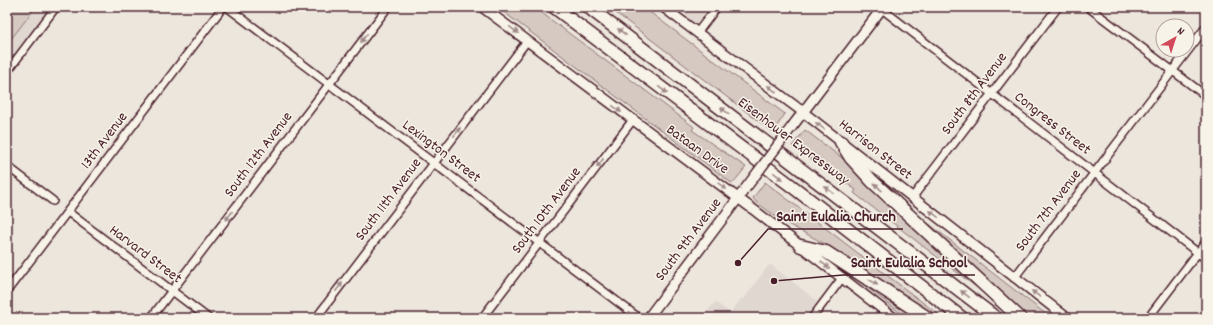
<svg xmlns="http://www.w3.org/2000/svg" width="1213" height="325" viewBox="0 0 1213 325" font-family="Dekko,sans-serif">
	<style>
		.built { fill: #e0d7d0 }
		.green { fill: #d5c9c2; stroke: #907476 }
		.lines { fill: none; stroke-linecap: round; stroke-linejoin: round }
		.street-casing { stroke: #4a1f2b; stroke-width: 10 }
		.secondary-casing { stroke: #4a1f2b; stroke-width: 12 }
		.highway-casing { stroke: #4a1f2b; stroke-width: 15 }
		.street { stroke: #f7f3e8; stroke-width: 7 }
		.secondary { stroke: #f7f3e8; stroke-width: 9 }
		.highway { stroke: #f7f3e8; stroke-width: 12 }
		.secondary-bridge-casing { stroke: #4a1f2b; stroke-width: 12; stroke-linecap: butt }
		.secondary-bridge { stroke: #f7f3e8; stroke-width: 9 }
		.oneway { fill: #a0898a }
		.labels { text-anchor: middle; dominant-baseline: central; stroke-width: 3; stroke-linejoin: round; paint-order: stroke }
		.street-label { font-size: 15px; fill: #4a1f2b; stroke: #f7f3e8 }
		.leader { fill: none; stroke: #4a1f2b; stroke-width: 1.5 }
		.callout-dot { fill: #4a1f2b; stroke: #f7f3e8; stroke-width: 1.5 }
		.callout-label { font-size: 16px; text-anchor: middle; font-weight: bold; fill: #4a1f2b; stroke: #f7f3e8; stroke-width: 3; stroke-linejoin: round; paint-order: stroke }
	</style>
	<rect width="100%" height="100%" fill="#ece6dd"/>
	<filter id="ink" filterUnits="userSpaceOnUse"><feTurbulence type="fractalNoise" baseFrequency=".025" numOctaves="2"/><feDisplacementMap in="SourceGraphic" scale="8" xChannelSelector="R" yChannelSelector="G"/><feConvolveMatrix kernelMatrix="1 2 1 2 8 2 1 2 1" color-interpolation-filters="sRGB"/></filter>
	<g filter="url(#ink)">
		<path class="built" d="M7,7H50L7,64Z
			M675,7H712L698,25Z
			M771,265L817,301L805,318H702L715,302L730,313L742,298L744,299L768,266Z"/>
		<path class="green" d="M10,7H36L7,44V11Z
			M497,7H534L694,127L692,130L746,167L733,183L730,182Z
			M608,7H643L785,114L773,132Z
			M805,130L842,158L978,284L976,287L854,193L856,190L792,146Z
			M765,182L943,318H938L829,246L782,221L756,202L753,198Z
			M882,184L913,208L911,210L1051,318H1027Z
			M824,257L921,318H907L853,277L851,279Z"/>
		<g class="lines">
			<g class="street-casing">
				<path id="street" d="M227,7L639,318
					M1088,7L1206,96
					M882,9L1206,259
					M697,33L717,7
					M7,72L56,7
					M7,166L53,201
					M912,198L1058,7
					M68,212L208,318
					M1014,278L1206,27
					M7,291L223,7
					M151,318L388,7
					M316,318L527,41
					M482,318L632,121
					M812,318L842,278
					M1148,318L1206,242"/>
			</g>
			<g class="secondary-casing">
				<path id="secondary" d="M482,7L754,210L894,318
					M663,7L803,112L1067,318
					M794,124L883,7
					M648,318L742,193"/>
			</g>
			<g class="highway-casing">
				<path id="highway" d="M554,7L797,190L962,318
					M588,7L996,318
					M841,142L851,158L872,181L1020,318
					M801,246L826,252L928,318"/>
			</g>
			<use href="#street" class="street"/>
			<use href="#secondary" class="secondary"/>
			<use href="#highway" class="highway"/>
			<g class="secondary-bridge-casing">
				<path id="secondary-bridge" d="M745,189L794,124"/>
			</g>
			<use href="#secondary-bridge" class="secondary-bridge"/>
		</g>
		<defs><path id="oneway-solid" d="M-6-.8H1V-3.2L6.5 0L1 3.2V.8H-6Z"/></defs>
		<g class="oneway">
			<use href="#oneway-solid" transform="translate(514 30) rotate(37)"/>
			<use href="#oneway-solid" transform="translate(622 32) rotate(-143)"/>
			<use href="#oneway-solid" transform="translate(364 38) rotate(127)"/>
			<use href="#oneway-solid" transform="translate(772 89) rotate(-143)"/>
			<use href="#oneway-solid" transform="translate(663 90) rotate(37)"/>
			<use href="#oneway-solid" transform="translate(617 109) rotate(37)"/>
			<use href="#oneway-solid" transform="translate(725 111) rotate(-143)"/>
			<use href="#oneway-solid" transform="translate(820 126) rotate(-142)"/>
			<use href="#oneway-solid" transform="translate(457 132) rotate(-53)"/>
			<use href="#oneway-solid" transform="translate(600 163) rotate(127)"/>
			<use href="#oneway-solid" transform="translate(778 176) rotate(37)"/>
			<use href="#oneway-solid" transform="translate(722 186) rotate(36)"/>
			<use href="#oneway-solid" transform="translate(878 187) rotate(-137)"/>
			<use href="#oneway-solid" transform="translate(829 190) rotate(-143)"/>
			<use href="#oneway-solid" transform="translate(934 214) rotate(-142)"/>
			<use href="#oneway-solid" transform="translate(229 216) rotate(127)"/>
			<use href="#oneway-solid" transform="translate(825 265) rotate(38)"/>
			<use href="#oneway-solid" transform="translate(873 282) rotate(32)"/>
			<use href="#oneway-solid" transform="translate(339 287) rotate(-53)"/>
			<use href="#oneway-solid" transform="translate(965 294) rotate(-143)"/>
			<use href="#oneway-solid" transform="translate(1036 294) rotate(-143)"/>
		</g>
	</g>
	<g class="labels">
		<g class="street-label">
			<text transform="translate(975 94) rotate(-53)">South 8th Avenue</text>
			<text transform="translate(1052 124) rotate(38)">Congress Street</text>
			<text transform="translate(105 141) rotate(-53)">13th Avenue</text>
			<text transform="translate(793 142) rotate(37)">Eisenhower Expressway</text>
			<text transform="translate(697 150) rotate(36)">Bataan Drive</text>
			<text transform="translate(875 150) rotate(38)">Harrison Street</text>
			<text transform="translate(441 152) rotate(37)">Lexington Street</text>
			<text transform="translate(259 155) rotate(-53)">South 12th Avenue</text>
			<text transform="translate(389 200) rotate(-53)">South 11th Avenue</text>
			<text transform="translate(547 211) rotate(-53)">South 10th Avenue</text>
			<text transform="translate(1049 211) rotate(-53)">South 7th Avenue</text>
			<text transform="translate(689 240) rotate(-53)">South 9th Avenue</text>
			<text transform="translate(145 255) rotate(37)">Harvard Street</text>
		</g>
	</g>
	<path class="leader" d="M738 263L768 229H903M774 281L843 275H975"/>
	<g class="callout-dot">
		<circle cx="738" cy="263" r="4"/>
		<circle cx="774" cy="281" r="4"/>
	</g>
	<g class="callout-label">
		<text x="836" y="221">Saint Eulalia Church</text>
		<text x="909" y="267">Saint Eulalia School</text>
	</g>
	<rect width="1213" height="325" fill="none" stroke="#f7f3e8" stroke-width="24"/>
	<rect x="12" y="12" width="1189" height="301" fill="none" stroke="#4a1f2b" stroke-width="1.5" filter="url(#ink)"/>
	<g transform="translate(1175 38) rotate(39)"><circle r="19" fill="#f7f3e8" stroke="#b29e9c"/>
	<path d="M0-3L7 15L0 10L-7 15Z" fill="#d1495b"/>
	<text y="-6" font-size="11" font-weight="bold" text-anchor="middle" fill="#4a1f2b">N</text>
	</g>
</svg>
